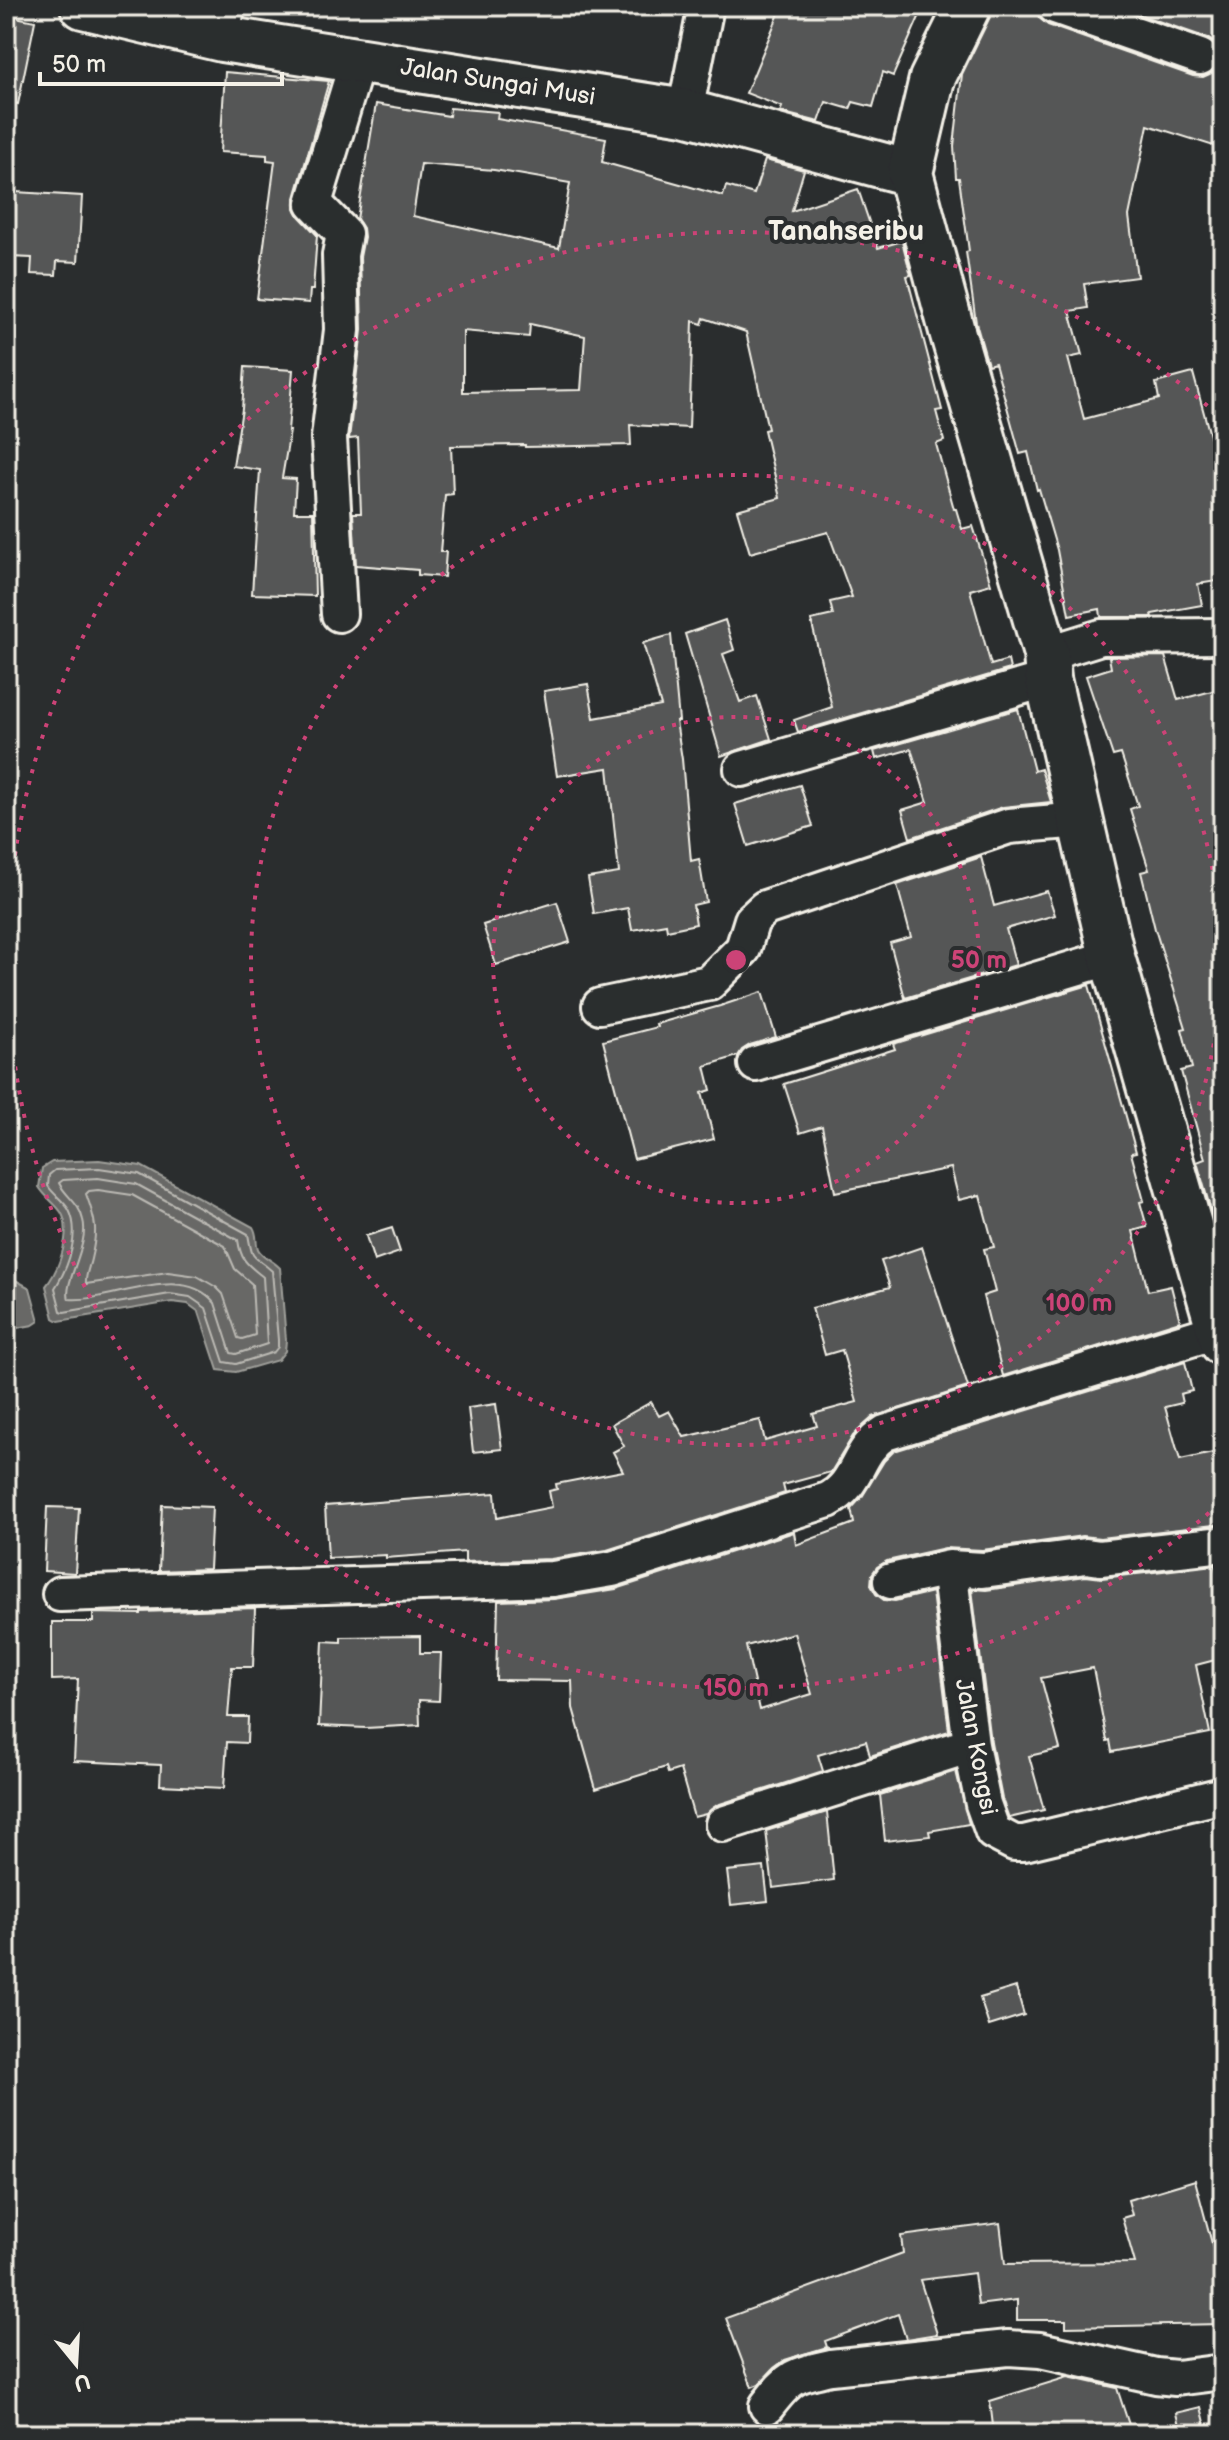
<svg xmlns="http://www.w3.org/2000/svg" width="1229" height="2440" viewBox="0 0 1229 2440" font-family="'Balsamiq Sans',sans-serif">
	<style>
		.water { fill: #676866; stroke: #9f9f9a; stroke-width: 2 }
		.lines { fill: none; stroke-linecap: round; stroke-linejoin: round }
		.shore { stroke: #bcbab4; stroke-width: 2 }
		.building { fill: #555756; stroke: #f4f1e8; stroke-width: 2; fill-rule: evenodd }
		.minor-casing { stroke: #f4f1e8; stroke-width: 40 }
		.secondary-casing { stroke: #f4f1e8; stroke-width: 50 }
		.primary-casing { stroke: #f4f1e8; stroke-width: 50 }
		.minor { stroke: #2a2d2e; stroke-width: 34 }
		.secondary { stroke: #2a2d2e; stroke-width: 44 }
		.primary { stroke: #2a2d2e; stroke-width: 44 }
		.ring { fill: none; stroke: #cc4377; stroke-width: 4; stroke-dasharray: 4 8 }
		.labels { text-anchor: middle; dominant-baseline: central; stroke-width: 8; stroke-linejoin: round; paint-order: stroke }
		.street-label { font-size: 24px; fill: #f4f1e8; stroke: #2a2d2e }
		.quarter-label { font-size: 28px; font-weight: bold; fill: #f4f1e8; stroke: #2a2d2e }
		.centre { fill: #cc4377; stroke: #2a2d2e; stroke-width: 4 }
		.ring-label { font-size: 24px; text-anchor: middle; font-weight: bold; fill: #cc4377; stroke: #2a2d2e; stroke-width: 8; stroke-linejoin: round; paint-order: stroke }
	</style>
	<rect width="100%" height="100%" fill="#2a2d2e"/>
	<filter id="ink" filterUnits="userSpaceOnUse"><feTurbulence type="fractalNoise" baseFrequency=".0125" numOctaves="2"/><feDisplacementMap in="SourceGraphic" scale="16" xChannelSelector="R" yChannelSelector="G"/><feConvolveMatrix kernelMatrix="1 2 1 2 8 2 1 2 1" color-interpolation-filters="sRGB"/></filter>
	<g filter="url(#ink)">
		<path class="water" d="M99,1160L141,1166L253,1227C258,1235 255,1241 258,1249C262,1257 274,1261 280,1268L286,1340L285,1351L278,1360L236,1372L218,1370L199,1312L188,1304L172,1302L59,1321L54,1318L46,1286C59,1270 73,1231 61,1212C55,1203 45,1197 39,1187L42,1168L52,1162Z
			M6,1275L30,1288L39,1321L33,1325L6,1330Z"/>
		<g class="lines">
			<path class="shore" d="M99,1168L139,1174L248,1234C253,1263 252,1253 272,1271L278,1340V1347L274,1352L236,1364L224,1362L206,1308L190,1297L170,1294L64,1312L61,1311L55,1288C68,1268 81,1233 69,1210C64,1201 54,1195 48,1186L49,1175L55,1170Z
				M98,1178L136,1184L238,1240C241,1261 247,1264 263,1277L267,1344L236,1354L231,1353L215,1303C181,1261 112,1303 69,1299C63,1283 90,1244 83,1220C79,1202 66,1197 59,1183L63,1180Z
				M98,1190L132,1195L225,1246L235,1269L252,1284L255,1335L242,1339L238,1338L223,1294L216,1287L197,1276L168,1272L86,1284C85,1276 89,1268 91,1259C98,1230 96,1221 86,1194L89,1191Z"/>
		</g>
		<path class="building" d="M782,6H924L893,76L883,72L873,107L853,102L850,109L826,102L819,122L780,112L782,107L746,93Z
			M993,6H1036L1039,18L1048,25L1193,76L1203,77L1212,73L1219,64V53L1215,43L1207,38L1115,6H1223V149L1148,125L1129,216L1137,277L1084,284L1088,308L1070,311L1082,355L1068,358L1084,419L1159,399L1156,383L1193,373L1211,439L1223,436V580L1198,584L1202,605L1152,614L1153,617H1101L1100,609L1069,615L1057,550L1039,489L1037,490L1028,452L1020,454L995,363L988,365L976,323L966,252L969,251L959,178H956L954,146L962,74L990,17Z
			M6,15L35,21L18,104L6,102Z
			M225,72L329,81L295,198V208L299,216L317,235L313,290H310L309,303L257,299L275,161L267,160V155L220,152Z
			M376,104L449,116L450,108L498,112L497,119L606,138L602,162L723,196L726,186L754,194L765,160L804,170L792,211L858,189L878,248L902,241L911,275L907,276L942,410L936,411L944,441L936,444L954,509H956L962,529L973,526L991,584L970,590L991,665L1008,660L1010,669L798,732L794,720L832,707L811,620L833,615L830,602L852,597L828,532L750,553L737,510L780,498L764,430L768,429L746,332L704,318L702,324L693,321L689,428L630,425L631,445L525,447V445L451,446L453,494L445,495L440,552H446L444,577L418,575V570L356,565L353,513H361L358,438L349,439L362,330L360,257L364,237L363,228L357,219ZM421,164L494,170L570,183L559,248L413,216ZM530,324L585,336L581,390L463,392V331L529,337Z
			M15,192L82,196L78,262L57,261L56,275L31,274L32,258L10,257Z
			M245,367L293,370L288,431H290L282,478L296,479L294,512H313L315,596L252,594L260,470L233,466L242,409Z
			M725,620L734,650L723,654L740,702L757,696L771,739L721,756L685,634Z
			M671,635L679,721H676L682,759L691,861L699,859L706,902L693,905L696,924L667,930L666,924L632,930L628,908L594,914L588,878L619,873L608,768L557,776L544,691L588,684L594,718L661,706L643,643Z
			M1165,656L1178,700L1223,688V1242H1220L1197,1162L1205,1159L1181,1071L1192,1068L1182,1029L1186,1028L1155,929L1141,872L1149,870L1130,809L1138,806L1121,754L1113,756L1086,676L1111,668L1109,657Z
			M1018,709L1034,771L1041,769L1051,802L1003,807L910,838L902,810L928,802L911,749L876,759L874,751Z
			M800,785L813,826L748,846L735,804Z
			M981,857L994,906L1047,891L1055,915L1006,929L1016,965L905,998L890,943L911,937L897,885Z
			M557,902L570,942L496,965L483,925Z
			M1089,985L1136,1152L1131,1153L1144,1201L1140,1202L1147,1227L1133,1231L1148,1291L1171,1286L1180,1321L1003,1376L983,1296L995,1292L984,1249L994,1247L980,1195L959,1200L951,1168L835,1192L822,1126L800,1133L784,1084L895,1049L893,1044Z
			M762,992L776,1037L750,1045L742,1050L738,1056L705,1066L711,1090L702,1093L714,1139L634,1159L603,1041L657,1027L656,1024L720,1006Z
			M392,1228L400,1252L374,1261L366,1236Z
			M922,1247L968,1387L873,1417L853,1436L831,1472L783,1485L785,1493L607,1550L551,1559L465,1562V1552L386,1558V1555L328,1558L325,1506L495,1493L497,1518L552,1507L549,1491L557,1489L556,1484L623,1471L613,1452L624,1446L612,1424L651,1402L659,1416L669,1411L684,1437L760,1420L765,1441L817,1426L813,1414L857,1402L842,1350L825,1355L812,1308L890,1287L881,1261Z
			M1185,1362L1192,1391L1180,1394L1182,1403L1165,1407L1180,1460L1218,1452L1223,1477V1486H1220L1223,1524L1100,1538L1083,1536L982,1550L945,1548L887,1561L877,1567L872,1574L871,1585L876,1594L884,1600L895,1601L932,1592L949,1731L870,1756L866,1741L818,1755L823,1771L717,1805L706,1814L694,1817L680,1769L668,1773L666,1767L596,1789L573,1708L572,1681L496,1680L498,1601L554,1599L616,1589L794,1532L796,1545L854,1523L851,1509L862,1497L884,1461L894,1451ZM794,1633L812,1694L760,1710L746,1646Z
			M496,1404L502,1449L473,1452L468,1408Z
			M162,1505L212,1507L209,1569L159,1571Z
			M47,1507L79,1508L75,1573L44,1571Z
			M1215,1565L1223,1596V1658L1196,1665L1210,1733L1112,1752L1110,1740L1107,1741L1093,1668L1041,1678L1060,1749L1029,1756L1044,1810L1009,1818L1002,1799L991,1742L972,1589L986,1590L1086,1576L1102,1578Z
			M255,1608L253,1667H232L228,1717H248L247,1743L227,1742L224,1788L160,1785L161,1765L74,1761L78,1679L52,1680V1622H93V1613L141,1614V1612Z
			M420,1636V1653H441L439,1701L419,1700L420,1725L366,1728L319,1726L323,1641L341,1642V1637Z
			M956,1771L969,1824L929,1831L930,1836L885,1841L880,1795Z
			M827,1812L834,1880L773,1888L766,1831Z
			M764,1867L768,1901L731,1905L727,1871Z
			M1016,1987L1024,2015L989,2026L980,1998Z
			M1195,2180L1217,2262L1223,2261V2324L1066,2327V2320H1017V2300L978,2305L974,2273L920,2280L937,2334L906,2339L898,2314L825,2341L827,2347L785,2360L774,2368L759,2384L752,2387L726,2318L903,2253L901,2236L1000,2223L1005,2264L1135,2263L1122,2218L1132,2215L1128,2200Z
			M1068,2377L1117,2388L1132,2434H994L990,2401Z
			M1201,2407L1208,2434H1181L1176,2413Z"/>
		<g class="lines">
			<g class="minor-casing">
				<path id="minor" d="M1055,6L1200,57
					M222,39L227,6
					M685,112L706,6
					M339,614L329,438L342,330L340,255L344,234L314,203L358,59
					M1046,654L1101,637L1223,636
					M742,769L1048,679
					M600,1006L709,983L743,949L752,920L765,908L1009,826L1081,820
					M756,1064L1112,957
					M949,1568L971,1745L983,1804L993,1832L1014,1843H1024L1223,1795
					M891,1581L949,1568L983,1570L1086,1556L1100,1558L1223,1544
					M60,1594L553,1579L612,1569L828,1500C860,1483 855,1452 885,1433L1220,1330
					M723,1824L971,1745
					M767,2406C790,2376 794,2375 831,2367L1008,2348L1040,2350L1156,2376L1176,2378L1223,2372"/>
			</g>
			<g class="secondary-casing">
				<path id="secondary" d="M83,6L222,39L685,112L910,173"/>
			</g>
			<g class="primary-casing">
				<path id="primary" d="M968,6L932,79L910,173L952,331L1046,654L1048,679L1112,957L1223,1343"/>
			</g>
			<use href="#minor" class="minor"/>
			<use href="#secondary" class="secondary"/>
			<use href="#primary" class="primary"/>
		</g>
	</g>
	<g class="ring">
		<circle cx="736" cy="960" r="243"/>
		<circle cx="736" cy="960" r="485"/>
		<path d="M1218 1505A728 728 0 1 1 1218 415"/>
	</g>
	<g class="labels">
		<g class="street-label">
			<text transform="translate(498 82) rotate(9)">Jalan Sungai Musi</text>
			<text transform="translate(976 1747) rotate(79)">Jalan Kongsi</text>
		</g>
		<g class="quarter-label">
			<text x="846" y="231">Tanahseribu</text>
		</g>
	</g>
	<circle cx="736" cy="960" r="12" class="centre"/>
	<g class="ring-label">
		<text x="979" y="968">50 m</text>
		<text x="1079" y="1311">100 m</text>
		<text x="736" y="1696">150 m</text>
	</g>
	<rect width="1229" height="2440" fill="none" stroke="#2a2d2e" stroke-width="32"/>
	<rect x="16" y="16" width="1197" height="2408" fill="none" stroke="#f4f1e8" stroke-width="3" filter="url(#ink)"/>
	<g transform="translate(76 2364) rotate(162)" stroke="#2a2d2e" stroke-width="6" paint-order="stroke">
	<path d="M0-6L14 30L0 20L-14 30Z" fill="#f4f1e8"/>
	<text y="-12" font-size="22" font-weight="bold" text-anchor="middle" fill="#f4f1e8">U</text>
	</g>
	<path d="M40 72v12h242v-12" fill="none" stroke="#f4f1e8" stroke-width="4"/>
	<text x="52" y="72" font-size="24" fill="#f4f1e8" stroke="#2a2d2e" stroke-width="6" paint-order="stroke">50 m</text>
</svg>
